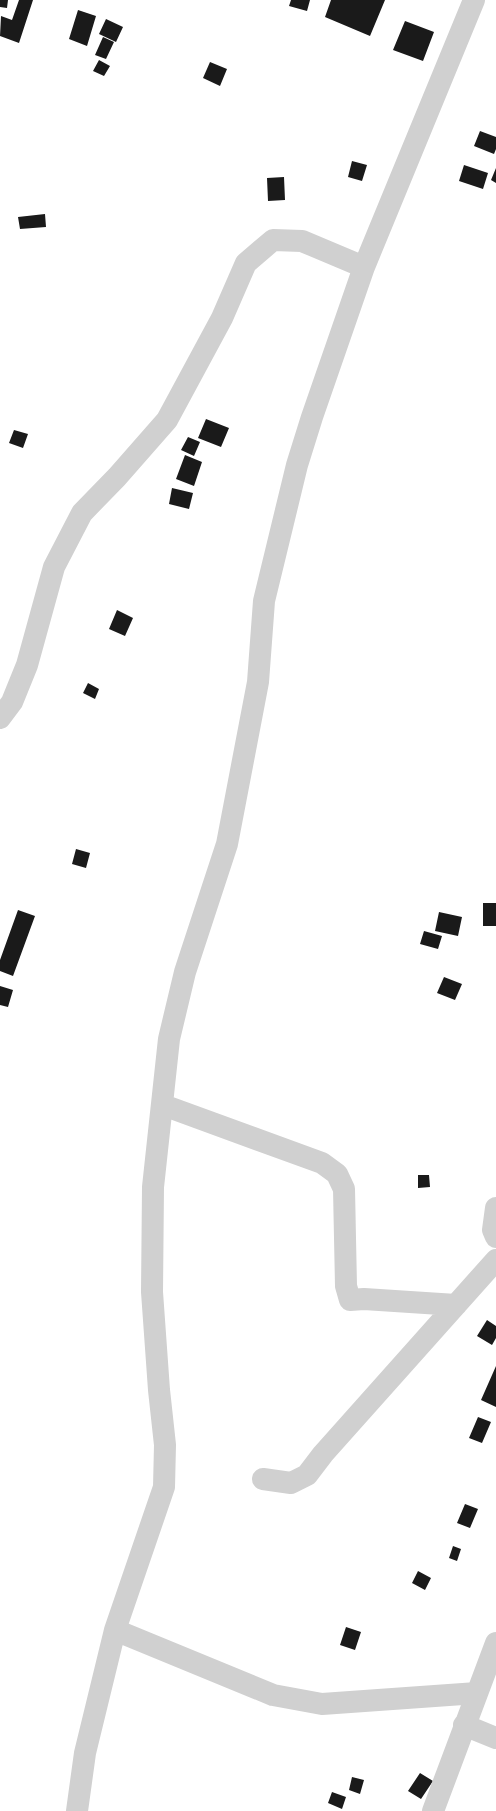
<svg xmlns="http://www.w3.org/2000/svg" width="496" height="1811" viewBox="0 0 496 1811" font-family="Jost,sans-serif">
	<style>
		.building { fill: #1a1a1a }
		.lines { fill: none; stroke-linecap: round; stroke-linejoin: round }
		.street { stroke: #d0d0d0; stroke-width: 22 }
	</style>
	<rect width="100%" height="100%" fill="#fff"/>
	<path class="building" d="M0,0H8L7,8L0,7Z
		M19,0H33L19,43L0,36L1,16L12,20Z
		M291,0H310L307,11L289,6Z
		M331,0H385L370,36L325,17Z
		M78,10L96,16L87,46L69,39Z
		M106,19L123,27L116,42L99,34Z
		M405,21L434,32L423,61L393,50Z
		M103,37L114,42L106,59L95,55Z
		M99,60L110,66L104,76L93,71Z
		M210,62L227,69L220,86L203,78Z
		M480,131L496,137V149L494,154L474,146Z
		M352,161L367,165L362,181L348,177Z
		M464,165L488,173L483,189L459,181Z
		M496,168V183L491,180Z
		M284,177L285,200L268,201L267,178Z
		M45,214L46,227L20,229L18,217Z
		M206,419L229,428L221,447L198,438Z
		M14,430L28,434L23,448L9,443Z
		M188,437L200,442L194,456L181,450Z
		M185,455L202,462L194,486L176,479Z
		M172,488L193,493L189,509L169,504Z
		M117,610L133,618L125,636L109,629Z
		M88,683L99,689L95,699L83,693Z
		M76,849L90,853L86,868L72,864Z
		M483,903H496V926H483Z
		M18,910L35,916L13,976L0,971V960Z
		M439,912L462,917L458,936L435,931Z
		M424,931L442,936L438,949L420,944Z
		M444,977L462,984L455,1000L437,993Z
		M0,986L13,990L8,1007L0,1005Z
		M418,1175H429L430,1187L418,1188Z
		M487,1320L496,1326V1338L492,1345L477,1336Z
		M496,1366V1407L481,1400Z
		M478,1417L491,1422L482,1443L469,1438Z
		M465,1504L478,1509L470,1528L457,1523Z
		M453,1546L461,1549L457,1561L449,1558Z
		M418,1571L431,1578L425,1590L412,1583Z
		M346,1627L361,1632L355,1650L340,1645Z
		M420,1773L433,1781L421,1799L408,1791Z
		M352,1777L364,1780L360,1794L349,1790Z
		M332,1792L346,1797L342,1809L328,1803Z"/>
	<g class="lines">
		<path class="street" d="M0,718L12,702L27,665L54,567L82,513L117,477L167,420L222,318L246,263L273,240L302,241L364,267
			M163,1105L322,1163L337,1174L344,1189L346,1286L350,1300L364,1299L456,1305
			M496,1208L493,1230L496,1237
			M263,1479L291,1483L307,1475L323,1454L496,1260
			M115,1630L273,1695L322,1704L477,1693
			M464,1725L496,1738
			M77,1811L85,1753L115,1630L164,1487L165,1445L159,1390L152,1292L153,1187L169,1039L185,972L227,844L258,682L264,601L297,465L312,417L364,267L474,0
			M433,1811L496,1643"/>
	</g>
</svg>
